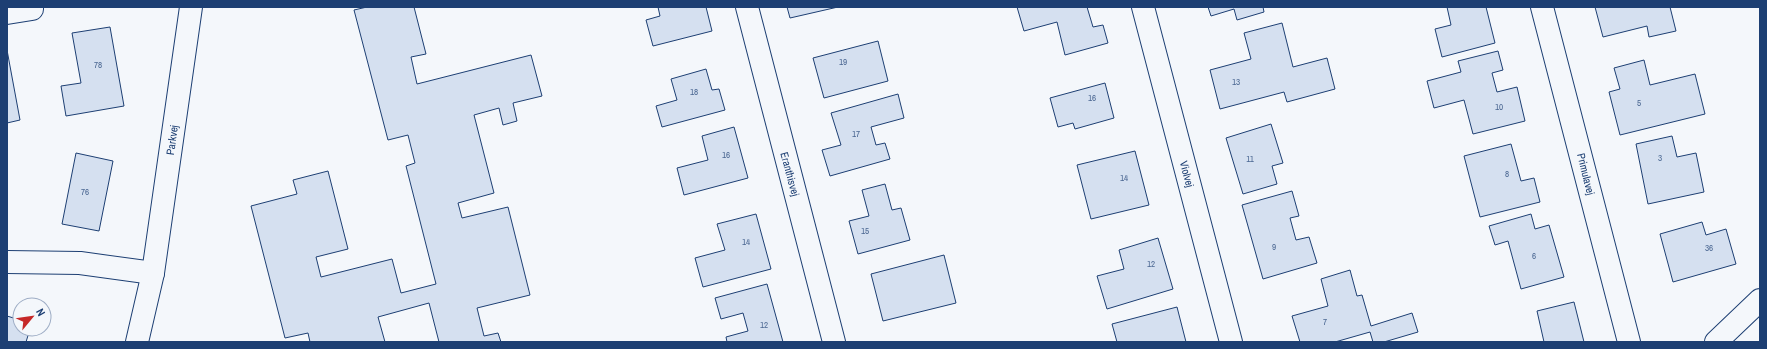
<svg xmlns="http://www.w3.org/2000/svg" width="1767" height="349" viewBox="0 0 1767 349" font-family="'Archivo Narrow',sans-serif">
	<style>
		.building { fill: #d5e0f0; stroke: #1d3f73 }
		.lines { fill: none; stroke-linecap: round; stroke-linejoin: round }
		.street-casing { stroke: #1d3f73; stroke-width: 24 }
		.secondary-casing { stroke: #1d3f73; stroke-width: 24 }
		.street { stroke: #f4f7fb; stroke-width: 22 }
		.secondary { stroke: #f4f7fb; stroke-width: 22 }
		.labels { text-anchor: middle; dominant-baseline: central; stroke-width: 3; stroke-linejoin: round; paint-order: stroke }
		.number-label { font-size: 9px; fill: #4b6792 }
		.street-label { font-size: 11px; fill: #1d3f73; stroke: #f4f7fb }
	</style>
	<rect width="100%" height="100%" fill="#f4f7fb"/>
	<path class="building" d="M367,7H414L426,54L411,57L417,84L531,55L542,96L513,103L517,121L503,125L499,108L474,115L494,193L458,203L462,218L508,207L530,295L477,308L484,336L498,333L501,342H439L429,303L378,317L385,342H310L308,333L285,338L251,206L297,194L293,180L328,171L348,249L316,257L321,277L392,259L401,293L436,284L406,166L415,163L408,135L388,140L354,10Z
		M658,7H706L712,31L653,46L646,20L660,16Z
		M787,7H838L790,18Z
		M1017,7H1087L1093,27L1103,25L1108,43L1065,55L1057,22L1024,31Z
		M1208,7H1263L1264,12L1237,20L1234,9L1211,16Z
		M1447,7H1486L1495,43L1442,57L1435,29L1451,25Z
		M1595,7H1670L1676,31L1649,37L1647,26L1603,37Z
		M1282,23L1293,67L1327,58L1335,89L1287,102L1284,92L1220,109L1210,70L1251,59L1244,33Z
		M110,27L124,106L66,116L61,86L81,83L72,33Z
		M878,41L888,81L824,98L813,58Z
		M7,50L20,120L7,123Z
		M1498,51L1503,70L1492,73L1497,92L1517,87L1525,121L1473,134L1464,100L1434,108L1427,81L1461,72L1458,61Z
		M1644,60L1650,85L1695,74L1705,114L1620,135L1609,92L1620,89L1614,68Z
		M706,69L712,90L719,89L725,110L662,127L656,106L677,100L671,79Z
		M1105,83L1114,118L1075,129L1073,123L1058,127L1050,98Z
		M898,94L904,118L871,127L876,145L885,143L890,159L830,176L822,150L841,145L831,113Z
		M1271,124L1283,163L1272,166L1277,184L1243,194L1226,138Z
		M734,127L748,178L684,195L677,168L708,160L702,136Z
		M1672,136L1677,157L1696,153L1704,192L1648,204L1636,144Z
		M1511,144L1521,181L1534,178L1540,202L1480,217L1464,156Z
		M1135,151L1149,205L1091,219L1077,165Z
		M76,153L113,161L99,231L62,224Z
		M885,184L892,210L901,208L910,240L858,254L849,221L869,216L862,190Z
		M1292,191L1299,216L1290,218L1296,240L1309,237L1317,263L1263,279L1242,205Z
		M756,214L771,269L703,287L695,258L725,250L717,224Z
		M1531,214L1535,229L1549,225L1564,277L1521,289L1508,241L1495,245L1489,226Z
		M1702,222L1706,235L1726,229L1736,264L1673,282L1660,234Z
		M1158,238L1173,289L1107,309L1097,276L1124,269L1119,250Z
		M944,255L956,303L883,321L871,274Z
		M1350,270L1357,296L1362,295L1371,326L1412,313L1418,332L1384,342H1373L1370,332L1335,342H1300L1292,316L1328,306L1321,279Z
		M767,284L783,342H727L726,337L748,331L743,313L721,319L715,298Z
		M1574,302L1584,342H1544L1537,311Z
		M1177,307L1186,342H1117L1112,324Z
		M7,316L20,320V329H30L26,342H7Z"/>
	<g class="lines">
		<g class="street-casing">
			<path id="street" d="M747,7L834,342
				M1143,7L1231,342
				M1542,7L1629,342
				M7,13L32,9
				M7,262L80,263L153,273
				M1716,342L1760,300"/>
		</g>
		<g class="secondary-casing">
			<path id="secondary" d="M137,342L153,273L191,7"/>
		</g>
		<use href="#street" class="street"/>
		<use href="#secondary" class="secondary"/>
	</g>
	<g class="labels">
		<g class="number-label">
			<text x="843" y="62">19</text>
			<text x="98" y="65">78</text>
			<text x="1236" y="82">13</text>
			<text x="694" y="92">18</text>
			<text x="1092" y="98">16</text>
			<text x="1639" y="103">5</text>
			<text x="1499" y="107">10</text>
			<text x="856" y="134">17</text>
			<text x="726" y="155">16</text>
			<text x="1660" y="158">3</text>
			<text x="1250" y="159">11</text>
			<text x="1507" y="174">8</text>
			<text x="1124" y="178">14</text>
			<text x="85" y="192">76</text>
			<text x="865" y="231">15</text>
			<text x="746" y="242">14</text>
			<text x="1274" y="247">9</text>
			<text x="1709" y="248">36</text>
			<text x="1534" y="256">6</text>
			<text x="1151" y="264">12</text>
			<text x="1325" y="322">7</text>
			<text x="764" y="325">12</text>
		</g>
		<g class="street-label">
			<text transform="translate(172 140) rotate(-82)">Parkvej</text>
			<text transform="translate(790 174) rotate(75)">Eranthisvej</text>
			<text transform="translate(1187 174) rotate(75)">Violvej</text>
			<text transform="translate(1586 174) rotate(76)">Primulavej</text>
		</g>
	</g>
	<rect width="1767" height="349" fill="none" stroke="#1d3f73" stroke-width="16"/>
	<g transform="translate(32 317) rotate(61)"><circle r="19" fill="#f4f7fb" stroke="#9eadc5"/>
	<path d="M0-3L7 15L0 10L-7 15Z" fill="#c62828"/>
	<text y="-6" font-size="11" font-weight="bold" text-anchor="middle" fill="#1d3f73">N</text>
	</g>
</svg>
